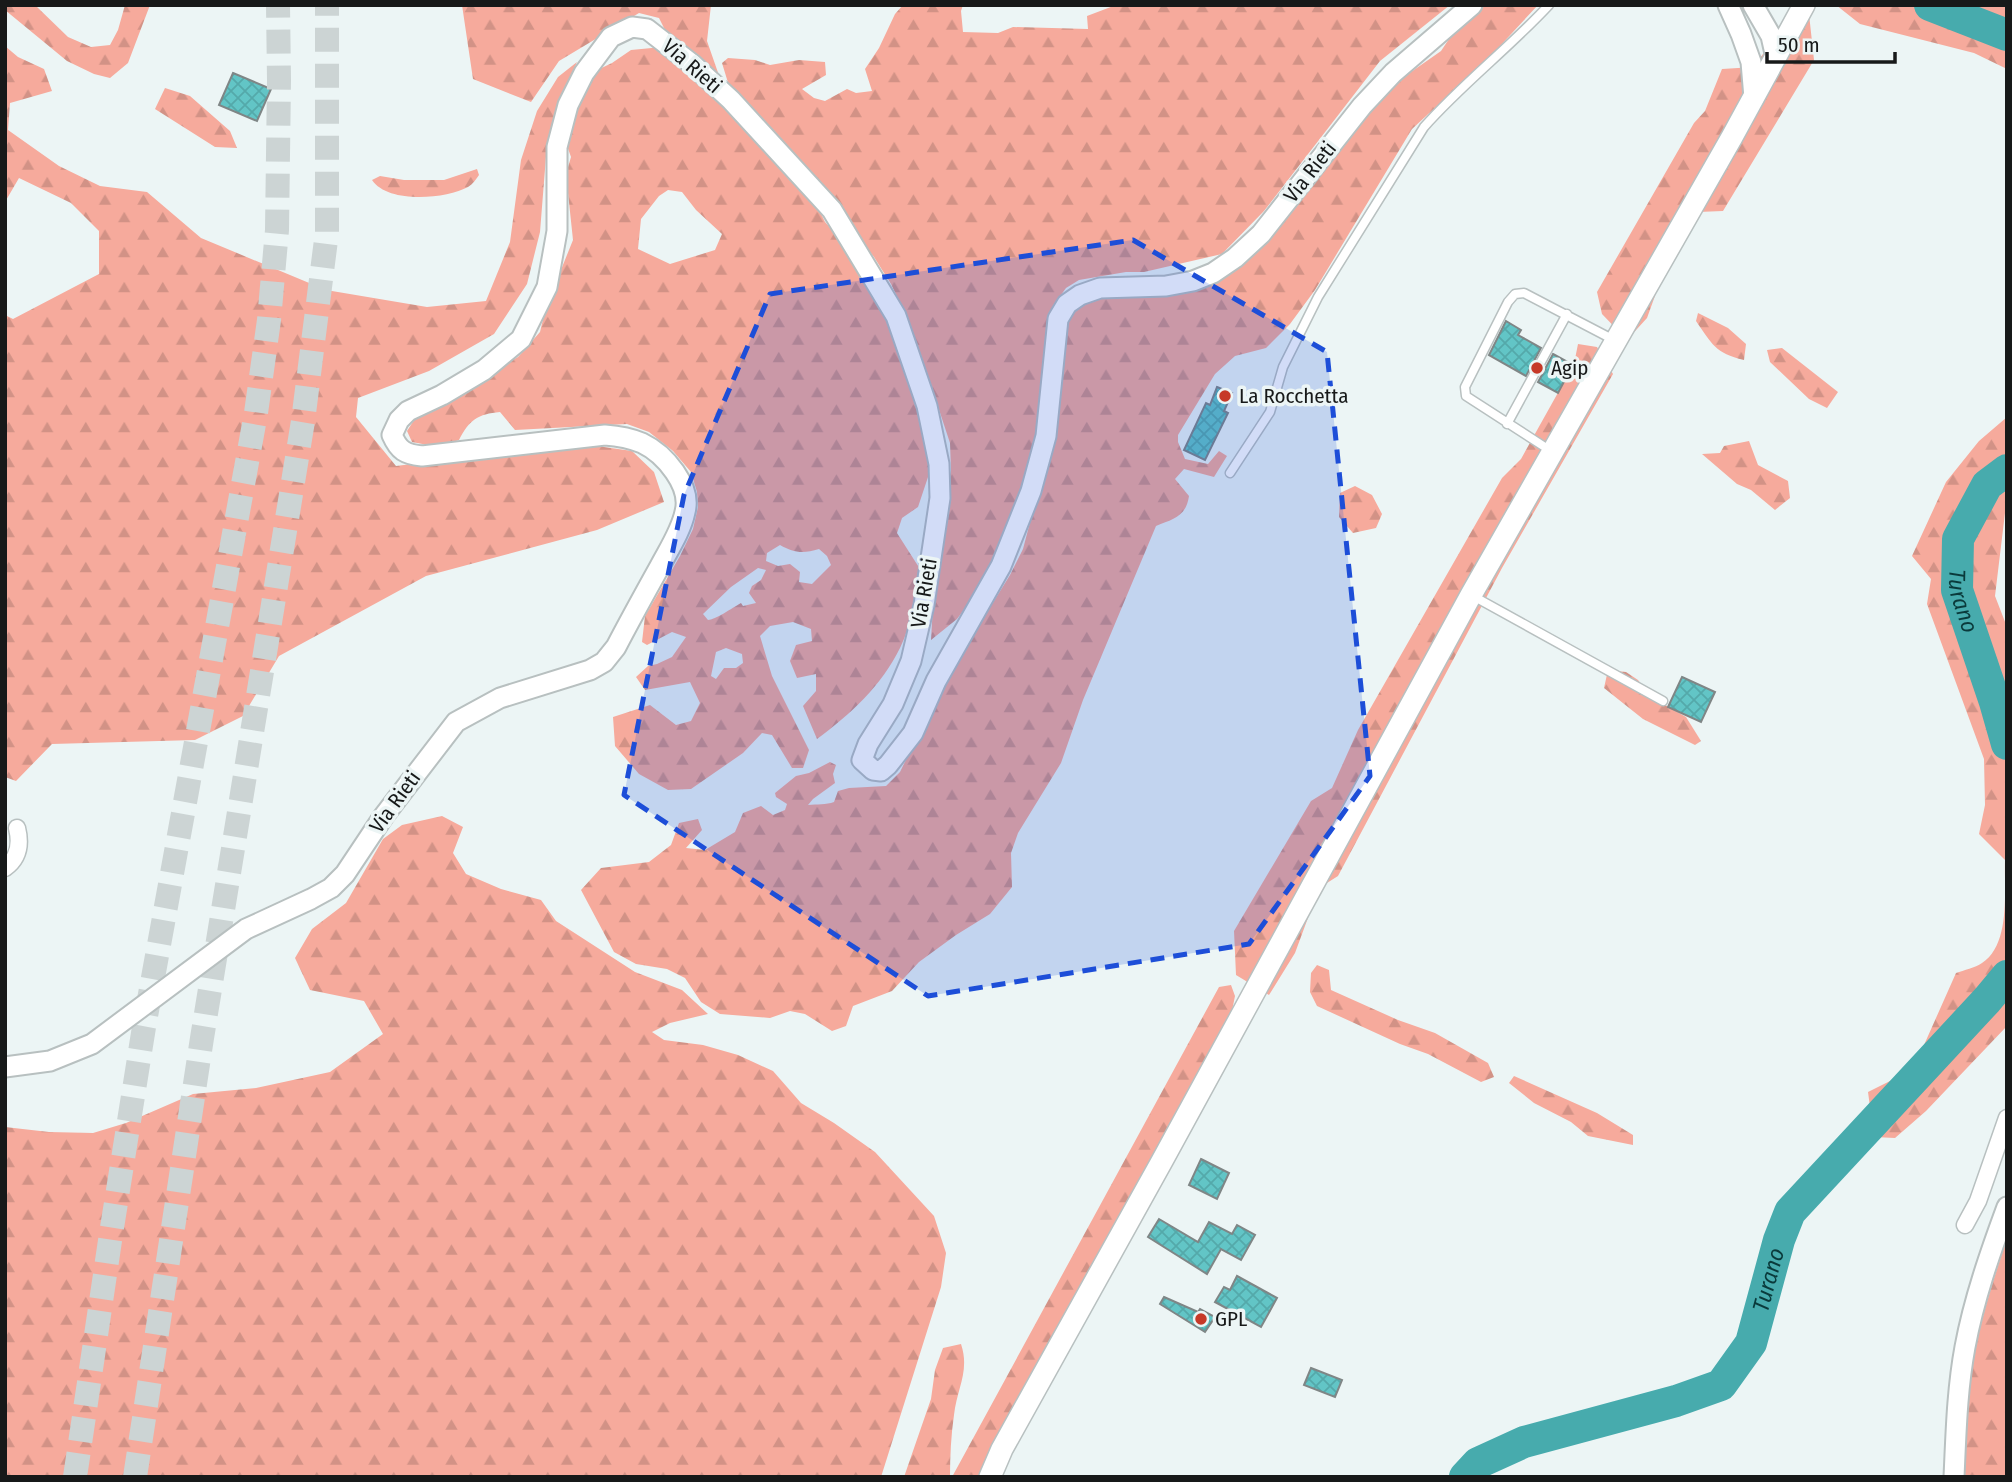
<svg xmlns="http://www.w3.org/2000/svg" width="2012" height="1482" viewBox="0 0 2012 1482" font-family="'Fira Sans Condensed',sans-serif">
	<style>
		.forest { fill: url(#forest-firs); fill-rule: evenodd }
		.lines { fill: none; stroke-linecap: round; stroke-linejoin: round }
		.river { stroke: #47abad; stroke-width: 32 }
		.building { fill: url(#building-cross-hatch); stroke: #7f8686; stroke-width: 2 }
		.trunk-tunnel { stroke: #ccd4d4; stroke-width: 24; stroke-dasharray: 24 12; stroke-linecap: butt }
		.service-casing { stroke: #b8c0c0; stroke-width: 11 }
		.minor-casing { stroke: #b8c0c0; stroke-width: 19 }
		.tertiary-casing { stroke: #b8c0c0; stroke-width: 23 }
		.secondary-casing { stroke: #b8c0c0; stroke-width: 24 }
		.service { stroke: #fff; stroke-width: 8 }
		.minor { stroke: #fff; stroke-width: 16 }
		.tertiary { stroke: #fff; stroke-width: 19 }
		.secondary { stroke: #fff; stroke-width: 21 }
		.marked { fill: #1d4ed8; fill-opacity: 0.2; stroke: #1d4ed8; stroke-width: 5; stroke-dasharray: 14 9; stroke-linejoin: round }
		.poi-dot { fill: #c63928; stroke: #ecf5f5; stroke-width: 2.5 }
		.labels { text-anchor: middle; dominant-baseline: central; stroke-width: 7; stroke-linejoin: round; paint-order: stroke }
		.street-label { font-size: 21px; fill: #171919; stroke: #ecf5f5 }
		.poi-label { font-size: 21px; fill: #171919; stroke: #ecf5f5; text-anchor: start }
		.water-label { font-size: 23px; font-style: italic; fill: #0a3a3b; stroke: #ecf5f5 }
	</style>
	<defs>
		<pattern id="forest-firs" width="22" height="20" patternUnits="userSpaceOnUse" patternTransform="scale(1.75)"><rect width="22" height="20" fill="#f6aa9c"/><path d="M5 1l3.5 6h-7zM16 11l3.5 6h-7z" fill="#d29286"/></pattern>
		<pattern id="building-cross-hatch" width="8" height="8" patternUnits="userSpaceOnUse" patternTransform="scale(1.75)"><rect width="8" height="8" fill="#62c5c6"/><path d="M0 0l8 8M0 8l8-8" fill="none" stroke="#54a9aa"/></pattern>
	</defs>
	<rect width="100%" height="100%" fill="#ecf5f5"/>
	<path class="forest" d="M5,5H35L68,37L91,47L110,45L118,30L125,5H150L128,63L110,78L94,74L67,61L5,10Z
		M462,5H711L707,41L723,87L672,44L659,18L639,13L559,61L531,102L473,79Z
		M903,5H963L961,11L963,32L998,33L1013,27L1088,29L1087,16L1116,5H1450L1380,61L1264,211L1222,254L1144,272H1126L1079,280L1066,288L1053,306L1047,335L1035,447L1009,525L975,595L957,619L931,640L934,589L941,506L951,471L950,443L921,355L903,309L891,284L874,257L858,237L733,99L722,63L728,58L755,60L770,65L799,60L825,62L826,75L802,89L814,98L825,101L847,89L856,93L872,91L865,69L879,48L895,14Z
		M1486,5H1538L1487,60L1412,129L1315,290L1290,324L1266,348L1235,356L1215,374L1178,435V442L1185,459L1208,464L1219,451L1227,456L1214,477L1184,469L1175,479L1189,496C1186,517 1173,519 1156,526L1083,700L1061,763L1018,833L1011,853L1012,887L990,914L956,935L919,962L892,991L853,1006L846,1026L832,1031L805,1014L790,1011L770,1018L720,1014L701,1002L685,978L667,969L636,964L614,952L581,890L601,868L649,862L671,845L679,823L698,819L702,830L686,848L705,850L735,832L743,813L761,806L773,815L785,810L787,804L776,797L775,793L796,776L809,773L830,762L836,765L833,774L835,783L813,799L808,805C817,804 826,805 834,802L838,791L849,788L886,786L900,772L944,682L1010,575L1023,549L1043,473L1067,323L1076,305L1093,297L1238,266L1266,244L1305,196L1374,104L1411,72L1441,51L1457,27Z
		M1836,5H2007V69L1974,53L1860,24Z
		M1809,14L1814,60L1723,211L1698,212L1660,282L1647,318L1627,340L1602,314L1597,292L1694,123L1705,111L1722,69L1754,67L1785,22Z
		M5,46L18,57L44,69L52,91L10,103L8,130L59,166L100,186L147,192L201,238L326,290L427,307L486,301L510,242L521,160L537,111L558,77L577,62L565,89L547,144L540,232L527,284L494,334L429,371L358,398L356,417L396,466L576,443L632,451L654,472L664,502L597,530L426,576L279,656L243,716L195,740L52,744L16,781L5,777V315L13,319L99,274V231L71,203L19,178L5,202Z
		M662,47L697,79L812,195L825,222L838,236L867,281L881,312L893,332L924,429L930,471L918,507L902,518L897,533L920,569C915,595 912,624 900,648C882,685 850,715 817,739L803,706L816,691V674L797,678L790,661L796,645L812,641L811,629L793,622L770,626L760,636L772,676L809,750L803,768H792L772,735L762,733L743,753L691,789L668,790L639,774L615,746L613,717L650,705L676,725L691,721L700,703L690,682L645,690L636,677L648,666L657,664L672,657L686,637L672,632L647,645L642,642L645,616L680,556L693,529L698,507L697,492L691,472L673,451L649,432L627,424L515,430L500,412C478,414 469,420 459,440L438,447L412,442L407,431L420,411L518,357L540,332L546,307L573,240L566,174L571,157L566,143L570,123L591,73L612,63L631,50ZM668,190L682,192L696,210L722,234L715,250L670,264L638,249L641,219L659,196ZM780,545C794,553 803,554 819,549L827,556L831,565L812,584L799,582L800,572L790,564L778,566L766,561L767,553ZM758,568L766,570L761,580L752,586L749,593L756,603L743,606L741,603C732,608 715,620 708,620L703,614L731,587ZM726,648L742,654L743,663L736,668H724L716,679L711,676L716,652Z
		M165,88L190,96L230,131L237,148L215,147L155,109Z
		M477,169L479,175C476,179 473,184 468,187C446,199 388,204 372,180L380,176L404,180H444Z
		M1698,313L1728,328L1746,344L1744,360C1715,353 1712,344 1696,321Z
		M1578,344L1597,347L1613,374L1502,568L1338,876L1319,888L1295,953L1269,995L1236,975L1234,931L1311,801L1332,788L1358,730L1502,478L1521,459L1574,364Z
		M1782,348L1838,392L1827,408L1809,399L1770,362L1767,350Z
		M2007,417V510L2005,513L1995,596L2007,627V1026L1926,1111L1895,1138L1874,1137L1868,1092L1908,1072L1924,1045L1956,973C1964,970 1975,968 1982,963C2011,944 2004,890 2005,860L1979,834L1985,805L1984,759L1927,604L1931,579L1912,556L1946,482L1979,441Z
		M1749,441L1758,465L1788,481L1790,498L1775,510L1751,490L1737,484L1702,454L1720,453L1724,446Z
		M1355,486L1372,495L1382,514L1376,528L1353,533L1339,517L1340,493Z
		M1608,670L1626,672L1638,680L1651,697L1686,717L1701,741L1695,745L1643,719L1604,688Z
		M442,816L463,827L453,853L466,874L501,889L541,900L556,921L635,972L682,990L708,1014L670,1023L652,1032L664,1040L703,1045L738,1055L773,1071L801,1103L834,1123L875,1152L934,1216L946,1253L941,1287L881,1477H5V1127L49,1132L93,1133L126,1123L193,1094L256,1088L330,1072L383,1034L364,1001L310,990L295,958L312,929L346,903L383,839L402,825Z
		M1317,965L1329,970L1331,990L1398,1020L1435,1033L1488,1063L1494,1077L1481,1082L1428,1054L1400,1044L1317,1006L1310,992L1311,973Z
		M1231,985L1235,996L1230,1021L980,1477H952L1219,987Z
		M1514,1076L1597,1113L1633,1135V1145L1588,1136L1571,1122L1534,1103L1509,1083Z
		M2007,1239V1477H1965C1960,1393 1980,1317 2007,1239Z
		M961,1344C970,1371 957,1388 954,1415C951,1435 950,1456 950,1477H904L931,1399L935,1370L943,1348Z"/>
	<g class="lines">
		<g class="river">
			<path d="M1930,5L2007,35"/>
			<path id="s1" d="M2007,470L1987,485L1958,539L1957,590L1995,702L2007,744"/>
			<path id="s2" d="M1465,1477L1478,1463L1524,1442L1676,1401L1721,1385L1751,1343L1779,1240L1790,1212L1987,1000L2007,976"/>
		</g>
	</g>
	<path class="building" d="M233,73L271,89L257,121L219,105Z
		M1506,321L1521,330L1518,335L1541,348L1526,376L1489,355Z
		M1553,354L1573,365L1558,393L1538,382Z
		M1217,387L1232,393L1224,411L1228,413L1205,460L1184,450L1206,403L1210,405Z
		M1682,677L1715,692L1701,722L1668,707Z
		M1201,1159L1229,1173L1217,1199L1189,1185Z
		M1159,1219L1198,1242L1209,1222L1232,1234L1237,1225L1255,1235L1241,1260L1221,1249L1207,1274L1148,1237Z
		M1237,1276L1277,1298L1261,1327L1215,1302L1224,1287L1230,1290Z
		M1164,1297L1198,1312L1200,1309L1215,1317L1205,1332L1160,1304Z
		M1311,1368L1342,1380L1335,1397L1304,1385Z"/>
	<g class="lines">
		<path class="trunk-tunnel" d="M75,1477L111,1234L144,1027L256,413L269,320L277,230L279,80L278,5
			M135,1477L202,1038L303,421L327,232V5"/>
		<g class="service-casing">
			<path id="service" d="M1507,424L1567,314
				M1551,451L1466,396L1465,387L1508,302L1515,294L1524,293L1616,341
				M1230,473L1270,412L1283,367L1318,297L1424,127C1462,84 1509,48 1549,5
				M1473,596L1663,701"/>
		</g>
		<g class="minor-casing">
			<path id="minor" d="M5,868C19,858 21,844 17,828
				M1965,1225L1978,1201L2007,1118"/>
		</g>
		<g class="tertiary-casing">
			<path id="tertiary" d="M1728,5L1741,34L1751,62L1754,98
				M1753,5L1771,36L1776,58
				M5,1067L50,1061L92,1044L246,929L311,899L331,888L345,874L383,817L456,722L500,698L590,670L604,662L616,647C630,620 645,593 660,566C669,549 681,531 685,512C692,486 665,454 642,443C630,438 618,436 605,435L422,456C405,454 399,451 392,435L399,420L408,411L442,395L484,370L521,339L547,287L557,231V147L568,105L584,73L611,37L632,27L647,29L692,64L731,100L832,210L896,316L927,406L939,464L940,498L924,605L911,661L893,704L868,744L862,760L873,770L881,771L888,765L913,733L936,681L1001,566L1031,491L1046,436L1058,319L1067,304L1080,295L1100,288L1166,286L1193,281L1213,273L1235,258L1261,234L1362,106L1393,73L1472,5
				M1954,1477C1956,1434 1957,1390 1965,1347C1974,1299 1990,1253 2007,1207"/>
		</g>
		<g class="secondary-casing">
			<path id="secondary" d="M990,1477L1002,1449L1162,1161L1471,595L1732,137L1804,5"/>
		</g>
		<use href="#service" class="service"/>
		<use href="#minor" class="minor"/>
		<use href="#tertiary" class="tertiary"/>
		<use href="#secondary" class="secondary"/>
	</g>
	<path class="marked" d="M1133,240L1327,352L1370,776L1249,944L928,996L624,795L684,495L770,294Z"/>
	<g class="poi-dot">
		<circle cx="1537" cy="368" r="7"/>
		<circle cx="1225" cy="396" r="7"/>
		<circle cx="1201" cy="1319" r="7"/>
	</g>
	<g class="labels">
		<g class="street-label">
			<text transform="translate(692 66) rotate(41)">Via Rieti</text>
			<text transform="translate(1310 172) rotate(-52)">Via Rieti</text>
			<text transform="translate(924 593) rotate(-80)">Via Rieti</text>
			<text transform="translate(395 802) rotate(-54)">Via Rieti</text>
		</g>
		<g class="poi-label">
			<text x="1551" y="368">Agip</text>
			<text x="1239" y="396">La Rocchetta</text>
			<text x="1215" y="1319">GPL</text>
		</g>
		<g class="water-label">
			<text stroke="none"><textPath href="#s1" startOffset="149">Turano</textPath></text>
			<text stroke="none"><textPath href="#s2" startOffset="392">Turano</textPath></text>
		</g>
	</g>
	<rect width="2012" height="1482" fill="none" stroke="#171919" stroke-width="14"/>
	<path d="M1767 52v10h128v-10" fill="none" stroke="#171919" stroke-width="3.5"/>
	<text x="1778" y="52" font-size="21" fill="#171919" stroke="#ecf5f5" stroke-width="5" paint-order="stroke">50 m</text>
</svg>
